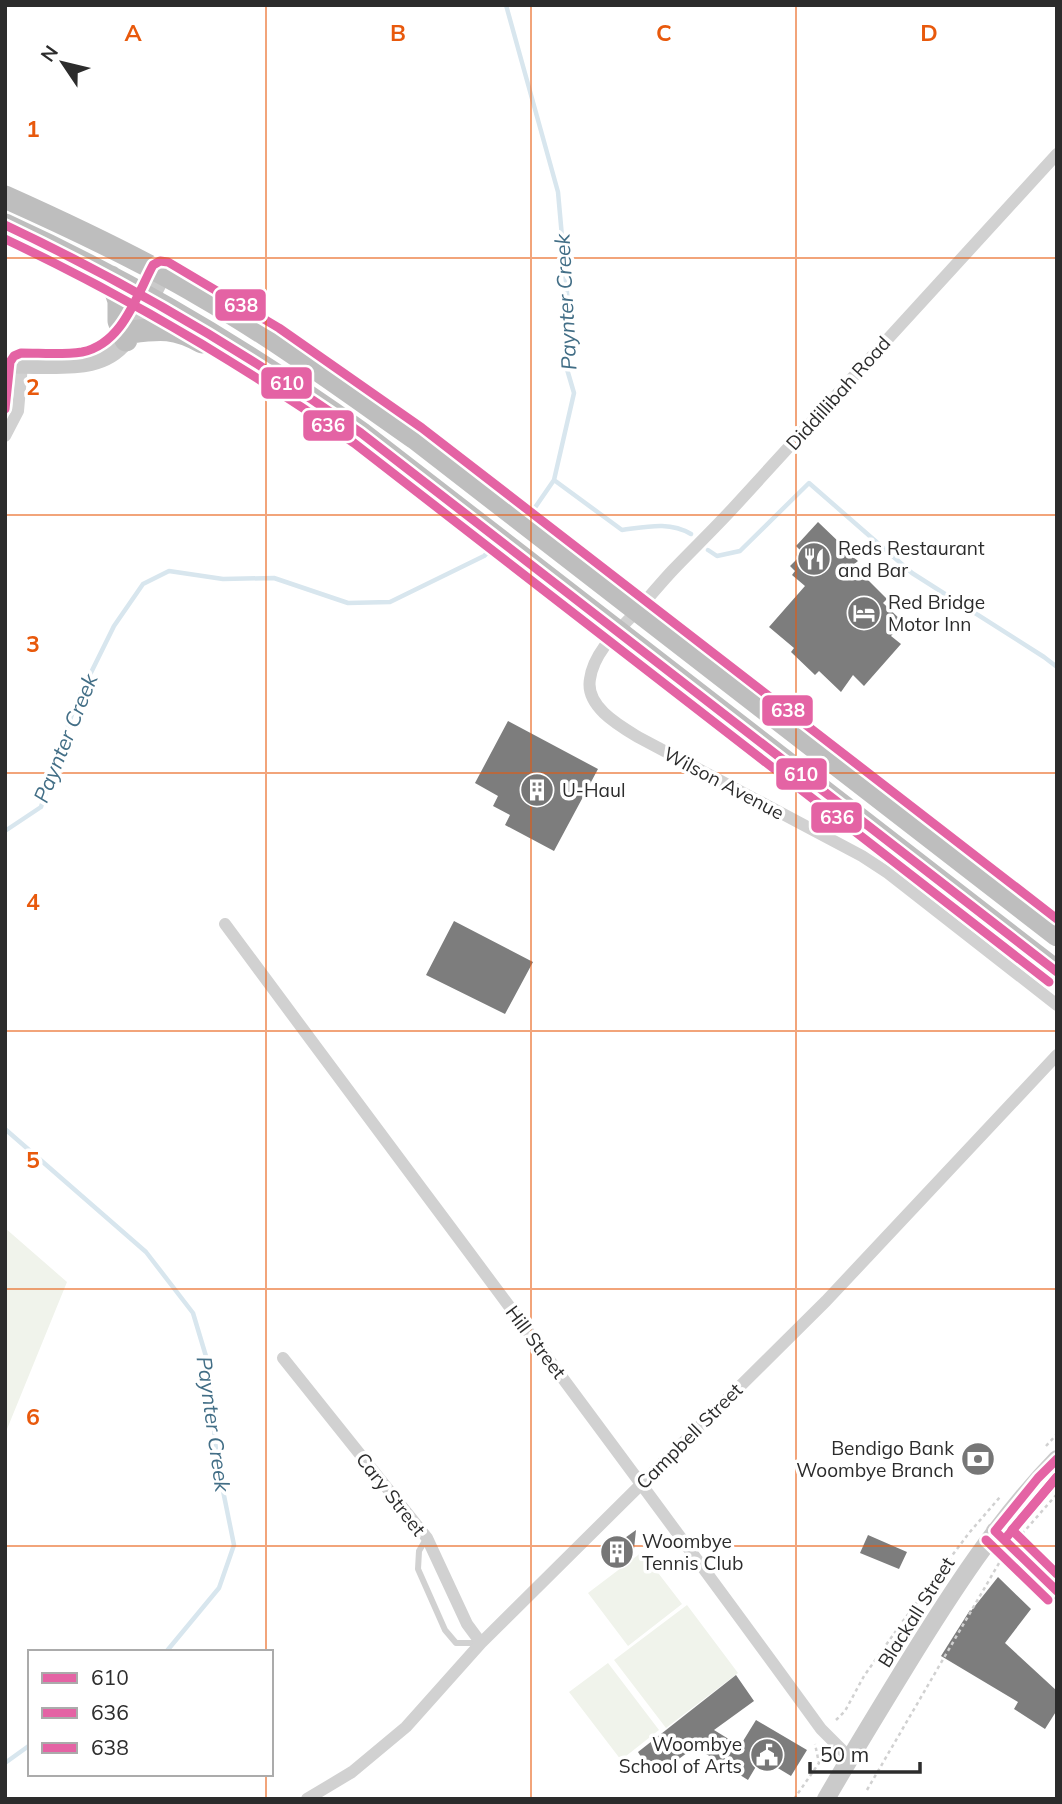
<svg xmlns="http://www.w3.org/2000/svg" width="1062" height="1804" viewBox="0 0 1062 1804" font-family="Mulish,sans-serif">
	<style>
		.green { fill: #f0f3eb }
		.lines { fill: none; stroke-linecap: round; stroke-linejoin: round }
		.stream { stroke: #d8e6ee; stroke-width: 4.5 }
		.building { fill: #7d7d7d }
		.path { stroke: #d1d1d1; stroke-width: 2.5; stroke-dasharray: 3.5 3.5; stroke-linecap: butt }
		.lane { stroke: #d1d1d1; stroke-width: 6 }
		.street { stroke: #d1d1d1; stroke-width: 12 }
		.secondary { stroke: #cacaca; stroke-width: 18 }
		.highway { stroke: #bebebe; stroke-width: 23 }
		.bus-1-casing { stroke: #fff; stroke-width: 14 }
		.bus-2-casing { stroke: #fff; stroke-width: 14 }
		.bus-3-casing { stroke: #fff; stroke-width: 14 }
		.bus-1 { stroke: #e463a4; stroke-width: 9 }
		.bus-2 { stroke: #e463a4; stroke-width: 9 }
		.bus-3 { stroke: #e463a4; stroke-width: 9 }
		.grid { fill: none; stroke: #e8590c; stroke-width: 2; stroke-opacity: 0.55 }
		.labels { text-anchor: middle; dominant-baseline: central; stroke-width: 7; stroke-linejoin: round; paint-order: stroke }
		.street-label { font-size: 19px; fill: #2c2c2c; stroke: #fff }
		.poi-label { font-size: 19px; fill: #2c2c2c; stroke: #fff; text-anchor: start }
		.water-label { font-size: 21px; font-style: italic; fill: #426e86; stroke: #fff }
		.grid-label { font-size: 23px; text-anchor: middle; font-weight: bold; fill: #e8590c; stroke: #fff; stroke-width: 7; stroke-linejoin: round; paint-order: stroke }
		.line-badge { stroke: #fff; stroke-width: 2.5 }
		.badge-label { font-size: 19px; text-anchor: middle; font-weight: bold; fill: #fff }
	</style>
	<rect width="100%" height="100%" fill="#fff"/>
	<path class="green" d="M5,1228L67,1282L5,1434Z
		M642,1552L682,1604L628,1646L588,1593Z
		M687,1605L738,1673L666,1728L614,1660Z
		M608,1663L659,1730L621,1760L569,1692Z"/>
	<g class="lines">
		<path class="stream" d="M506,5L558,192L569,315L564,359L574,393L554,480L534,509L526,516
			M554,480L622,530C646,527 669,521 691,534
			M708,550L717,556L740,551L809,483L912,573L1044,657L1057,667
			M5,831L41,807L75,705L114,626L143,584L169,571L223,579L274,578L348,603L390,602L484,556L495,546
			M5,1129L146,1252L193,1313L208,1363L217,1461L234,1545L219,1588L166,1652
			M5,1763L30,1745"/>
	</g>
	<path class="building" d="M818,522L842,545L841,547L858,561L853,565L887,599L883,603L903,622L891,636L901,644L864,686L853,675L841,692L819,671L815,675L791,652L794,648L769,627L805,586L792,575L795,571L790,566L803,553L796,546Z
		M508,721L598,769L554,851L505,825L510,815L493,806L498,796L475,783Z
		M454,921L533,962L505,1014L426,975Z
		M636,1530L634,1549L610,1566L601,1555Z
		M868,1535L907,1552L899,1569L860,1553Z
		M998,1577L1031,1609L1005,1643L1057,1691V1710L1045,1729L1014,1709L1018,1702L941,1656L970,1610L971,1611Z
		M736,1675L754,1701L714,1730L740,1746L756,1720L807,1750L791,1776L761,1758L748,1780L695,1747L672,1764L643,1760L638,1752Z"/>
	<g class="lines">
		<path class="path" d="M1046,1446L1057,1434
			M1022,1534L1057,1494
			M836,1720L845,1711L864,1676L903,1621L969,1533L1000,1497
			M867,1790L1002,1558
			M794,1799L819,1763L815,1744"/>
		<path class="lane" d="M426,1539L419,1551L418,1569L445,1630L456,1643H481"/>
		<path class="street" d="M1057,154C949,271 843,389 735,506C715,528 693,549 672,571C660,584 649,597 637,611C619,630 594,651 590,679C585,706 618,725 638,737L862,856L888,873L1057,1005
			M5,436L18,411L22,365
			M225,924C423,1192 625,1459 821,1729L850,1758
			M283,1358L427,1538L467,1624L481,1643
			M307,1799L352,1772L406,1727L481,1643L826,1301L1057,1055"/>
		<path class="secondary" d="M5,364C20,365 35,365 49,365C78,365 106,365 125,341C140,321 151,296 163,273
			M995,1531L1057,1591
			M826,1799C852,1754 879,1710 906,1666C951,1593 997,1521 1057,1459"/>
		<path class="highway" d="M5,197C72,227 138,258 201,295C276,338 345,389 415,438L1057,935
			M5,225C130,282 249,353 361,433L1057,972
			M111,277L119,301V321L126,340
			M131,332C161,328 175,327 202,342"/>
		<g class="bus-1-casing">
			<path id="bus-1" d="M5,225C130,284 248,354 361,433L1057,972
				M995,1531L1038,1478L1057,1459
				M995,1531L1057,1591"/>
		</g>
		<g class="bus-2-casing">
			<path id="bus-2" d="M5,239C128,297 243,365 354,443L1049,982
				M1005,1539L1057,1477
				M986,1540L1048,1600"/>
		</g>
		<g class="bus-3-casing">
			<path id="bus-3" d="M5,409L10,362L14,356L21,353C41,353 62,355 82,352C122,344 136,297 153,265L160,261L168,262L279,328L422,428L1057,919
				M1057,1477L1012,1530L1057,1574"/>
		</g>
		<use href="#bus-1" class="bus-1"/>
		<use href="#bus-2" class="bus-2"/>
		<use href="#bus-3" class="bus-3"/>
	</g>
	<path class="grid" d="M266,5V1652M531,5V1799M796,5V1799M5,258H1057M5,515H1057M5,773H1057M5,1031H1057M5,1289H1057M5,1546H1057M266,1774V1799"/>
	<defs>
		<g id="restaurant-disc" transform="scale(1.75)"><circle r="9.5" fill="#767676" stroke="#fff"/><path d="M-5-6h1v4h1v-4h1v4h1v-4h1v5L-1.5 .5V6h-2V.5L-5-1ZM5-6V6H3V1.5H1.5Q1.5-4 5-6Z" fill="#fff"/></g>
		<g id="hotel-disc" transform="scale(1.75)"><circle r="9.5" fill="#767676" stroke="#fff"/><path d="M-6-4.5h1.5V1H6V5H4.5V3h-9V5H-6ZM-4 0a1.8 1.8 0 1 1 3.6 0ZM.5 0V-2.5h3Q6-2.5 6 0Z" fill="#fff"/></g>
		<g id="building-disc" transform="scale(1.75)"><circle r="9.5" fill="#767676" stroke="#fff"/><path d="M-4-6H4V6H1V3H-1V6H-4ZM-2.5-4.3h1.7v1.8h-1.7ZM.8-4.3h1.7v1.8H.8ZM-2.5-1h1.7V.8h-1.7ZM.8-1h1.7V.8H.8Z" fill="#fff"/></g>
		<g id="bank-disc" transform="scale(1.75)"><circle r="9.5" fill="#767676" stroke="#fff"/><path d="M-6-4H6V4H-6ZM0-2.3a2.3 2.3 0 1 0 0 4.6a2.3 2.3 0 1 0 0-4.6Z" fill="#fff"/></g>
		<g id="civic-disc" transform="scale(1.75)"><circle r="9.5" fill="#767676" stroke="#fff"/><path d="M-.6-6.5H3V-4.5H.6V-3L4-1V1h2V6H-6V1h2V-1L-.6-3ZM-1.2 2.5V6h2.4V2.5Z" fill="#fff"/></g>
	</defs>
	<g fill-rule="evenodd">
		<use href="#restaurant-disc" x="814" y="559"/>
		<use href="#hotel-disc" x="864" y="613"/>
		<use href="#building-disc" x="537" y="790"/>
		<use href="#bank-disc" x="978" y="1459"/>
		<use href="#building-disc" x="617" y="1552"/>
		<use href="#civic-disc" x="767" y="1755"/>
	</g>
	<g class="labels">
		<g class="street-label">
			<text transform="translate(838 393) rotate(-48)">Diddillibah Road</text>
			<text transform="translate(724 783) rotate(28)">Wilson Avenue</text>
			<text transform="translate(536 1342) rotate(53)">Hill Street</text>
			<text transform="translate(689 1436) rotate(-45)">Campbell Street</text>
			<text transform="translate(391 1494) rotate(52)">Cary Street</text>
			<text transform="translate(916 1612) rotate(-58)">Blackall Street</text>
		</g>
		<g class="poi-label">
			<text x="838" y="548">Reds Restaurant<tspan x="838" dy="22">and Bar</tspan></text>
			<text x="888" y="602">Red Bridge<tspan x="888" dy="22">Motor Inn</tspan></text>
			<text x="562" y="790">U-Haul</text>
			<text x="954" y="1448" text-anchor="end">Bendigo Bank<tspan x="954" dy="22">Woombye Branch</tspan></text>
			<text x="642" y="1541">Woombye<tspan x="642" dy="22">Tennis Club</tspan></text>
			<text x="742" y="1744" text-anchor="end">Woombye<tspan x="742" dy="22">School of Arts</tspan></text>
		</g>
		<g class="water-label">
			<text transform="translate(565 302) rotate(-93)">Paynter Creek</text>
			<text transform="translate(65 738) rotate(-68)">Paynter Creek</text>
			<text transform="translate(214 1424) rotate(82)">Paynter Creek</text>
		</g>
	</g>
	<g class="grid-label">
		<text x="133" y="41">A</text>
		<text x="398" y="41">B</text>
		<text x="664" y="41">C</text>
		<text x="929" y="41">D</text>
		<text x="33" y="137">1</text>
		<text x="33" y="395">2</text>
		<text x="33" y="652">3</text>
		<text x="33" y="910">4</text>
		<text x="33" y="1168">5</text>
		<text x="33" y="1425">6</text>
	</g>
	<g class="line-badge">
		<rect x="214" y="288" width="53" height="34" rx="7" fill="#e463a4"/>
		<rect x="260" y="366" width="53" height="34" rx="7" fill="#e463a4"/>
		<rect x="302" y="409" width="53" height="33" rx="7" fill="#e463a4"/>
		<rect x="761" y="694" width="53" height="33" rx="7" fill="#e463a4"/>
		<rect x="775" y="757" width="53" height="34" rx="7" fill="#e463a4"/>
		<rect x="810" y="801" width="53" height="33" rx="7" fill="#e463a4"/>
	</g>
	<g class="badge-label">
		<text x="241" y="312">638</text>
		<text x="287" y="390">610</text>
		<text x="328" y="432">636</text>
		<text x="788" y="717">638</text>
		<text x="801" y="781">610</text>
		<text x="837" y="824">636</text>
	</g>
	<rect width="1062" height="1804" fill="none" stroke="#2c2c2c" stroke-width="14"/>
	<rect x="28" y="1650" width="245" height="126" fill="#ffffff" stroke="#ababab" stroke-width="2"/>
	<rect x="42" y="1673" width="35" height="10" fill="#e463a4" stroke="#ababab" stroke-width="2"/>
	<text x="91" y="1685" font-size="21" fill="#2c2c2c">610</text>
	<rect x="42" y="1708" width="35" height="10" fill="#e463a4" stroke="#ababab" stroke-width="2"/>
	<text x="91" y="1720" font-size="21" fill="#2c2c2c">636</text>
	<rect x="42" y="1743" width="35" height="10" fill="#e463a4" stroke="#ababab" stroke-width="2"/>
	<text x="91" y="1755" font-size="21" fill="#2c2c2c">638</text>
	<g transform="translate(63 63) rotate(305)" stroke="#ffffff" stroke-width="5" paint-order="stroke">
	<path d="M0-5L12 26L0 18L-12 26Z" fill="#2c2c2c"/>
	<text y="-10" font-size="19" font-weight="bold" text-anchor="middle" fill="#2c2c2c">N</text>
	</g>
	<path d="M810 1762v10h110v-10" fill="none" stroke="#2c2c2c" stroke-width="3.5"/>
	<text x="820" y="1762" font-size="21" fill="#2c2c2c" stroke="#ffffff" stroke-width="5" paint-order="stroke">50 m</text>
</svg>
